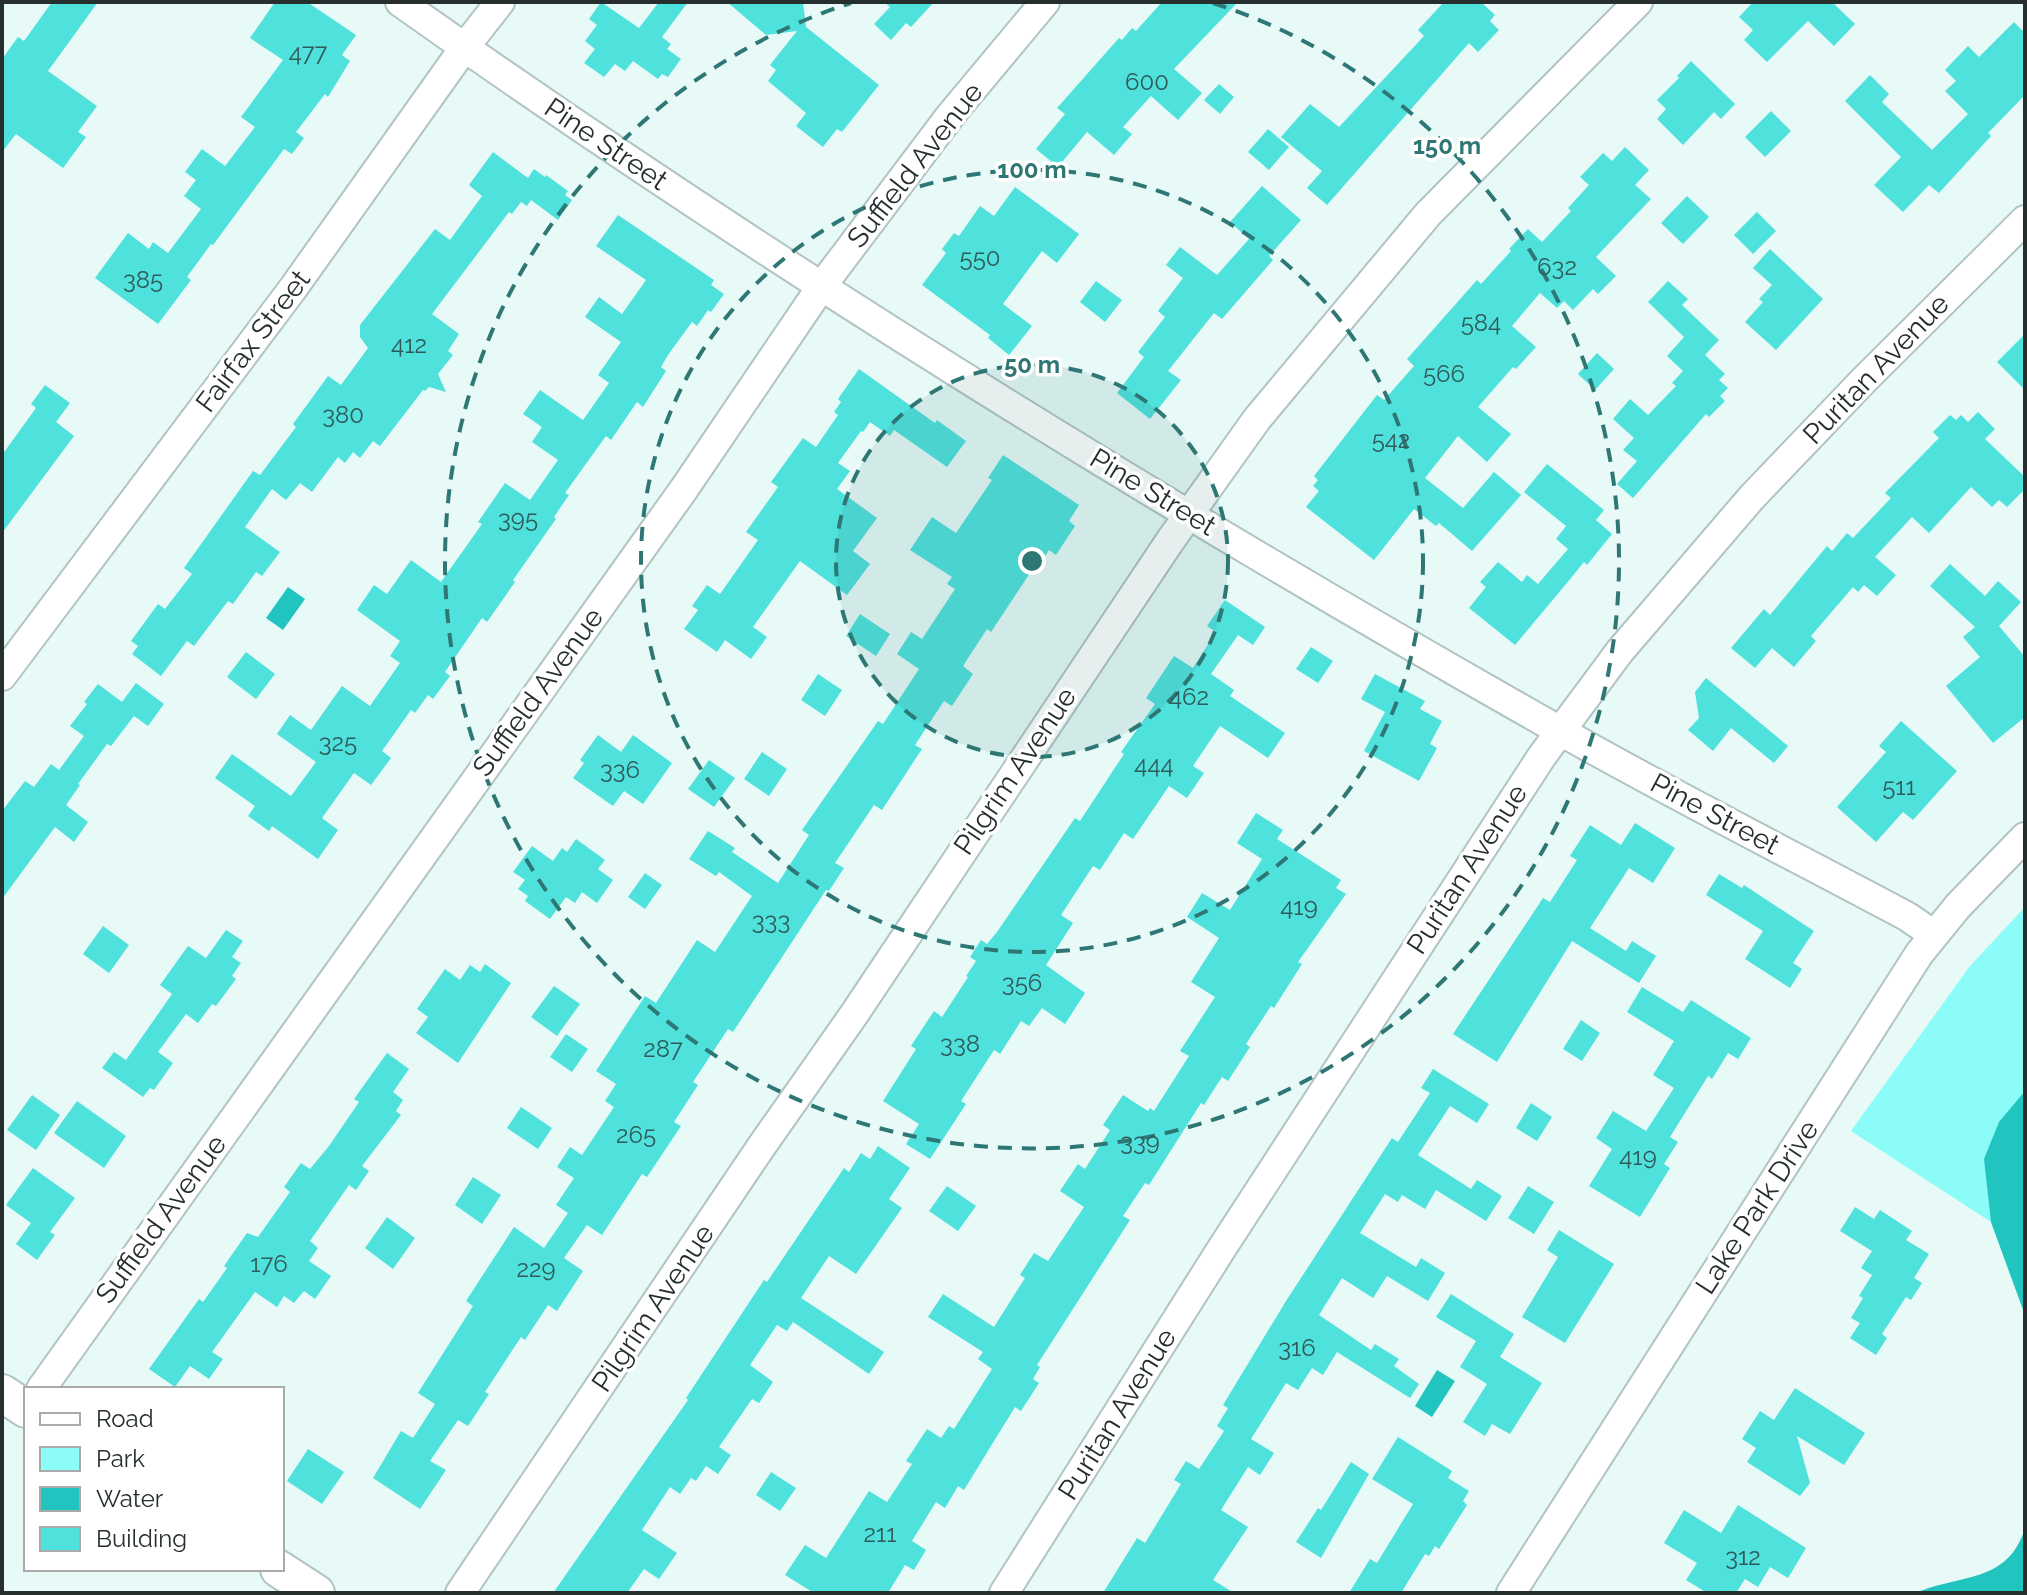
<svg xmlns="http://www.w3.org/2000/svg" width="2027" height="1595" viewBox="0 0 2027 1595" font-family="Raleway,sans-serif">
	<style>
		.green { fill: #8bfcf7 }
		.water { fill: #21c4bf }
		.building { fill: #4fe1dc }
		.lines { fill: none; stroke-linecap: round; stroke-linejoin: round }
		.minor-casing { stroke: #b1c3c2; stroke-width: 32 }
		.major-casing { stroke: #b1c3c2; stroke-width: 40 }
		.minor { stroke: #fff; stroke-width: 28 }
		.major { stroke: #fff; stroke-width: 36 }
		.ring { fill: none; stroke: #2e7774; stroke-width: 4; stroke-dasharray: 14 10 }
		.labels { text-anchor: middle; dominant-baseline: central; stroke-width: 7; stroke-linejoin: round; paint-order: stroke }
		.number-label { font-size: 24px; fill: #315b5a }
		.street-label { font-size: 28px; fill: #272e2e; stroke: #fff }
		.centre { fill: #2e7774; stroke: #fff; stroke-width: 4 }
		.ring-label { font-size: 24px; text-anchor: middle; font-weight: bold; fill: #2e7774; stroke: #fff; stroke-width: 7; stroke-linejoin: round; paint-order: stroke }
	</style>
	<rect width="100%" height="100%" fill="#e7faf8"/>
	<path class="green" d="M2025,907V1315L1991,1222L1851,1131L1970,966Z"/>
	<path class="water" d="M288,587L305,599L283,630L266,618Z
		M2025,1091V1315L1991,1222L1984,1159L1999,1122Z
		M1437,1370L1455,1381L1432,1417L1415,1406Z
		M2025,1528V1593H1916C1959,1574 2008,1584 2025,1528Z"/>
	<path class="building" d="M52,2H98L48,71L97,106L78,132L86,137L63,168L16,134L2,152V59L18,37L24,41Z
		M275,2H307L356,35L342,55L350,61L328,97L325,94L296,132L304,138L292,154L284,149L213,245L211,244L187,277L191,280L158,324L95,278L128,233L149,249L153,242L168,253L201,209L184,196L196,180L185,172L202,149L225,166L255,127L241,117L283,60L250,38Z
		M601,2L639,28L659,2H688L662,37L671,44L667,49L681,59L668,77L662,74L658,79L633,61L625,71L615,64L604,77L584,63L595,49L585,41L597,25L589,19Z
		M727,2H803L806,27L879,85L842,132L837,129L823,147L796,126L806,113L768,81L776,70L770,65L797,31L766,35Z
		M884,2H934L911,27L906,23L891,40L874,24L890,7Z
		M1162,2H1238L1174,69L1202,93L1178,120L1151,96L1123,127L1132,134L1114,155L1087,132L1058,167L1036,149L1065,114L1057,108L1119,38L1122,40L1132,28L1136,31Z
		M1444,2H1481L1495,15L1490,21L1499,30L1478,52L1469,43L1327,205L1307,188L1322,171L1281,137L1310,104L1339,127L1424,36L1418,30Z
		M1753,2H1832L1855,24L1834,46L1808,21L1767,62L1744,40L1753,30L1739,17Z
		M2014,22L2025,33V95L1988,133L1991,136L1939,193L1929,185L1903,212L1874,185L1901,157L1845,101L1870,75L1889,94L1882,102L1932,150L1968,114L1945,91L1956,81L1945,70L1968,46L1979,57Z
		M1691,61L1735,104L1721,119L1714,112L1683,145L1657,119L1666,109L1657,100L1679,78L1677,76Z
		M1219,84L1234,97L1220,114L1204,100Z
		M1771,111L1791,131L1765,157L1745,137Z
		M1268,129L1289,147L1269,170L1248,152Z
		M1625,147L1649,170L1635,185L1651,199L1596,257L1616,276L1598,294L1593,289L1573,310L1564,301L1557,308L1540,293L1512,326L1536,347L1516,369L1513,367L1478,407L1511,434L1487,462L1458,436L1425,478L1463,508L1494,472L1521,495L1472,551L1439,523L1436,526L1414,509L1374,560L1306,507L1319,491L1313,486L1318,480L1314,476L1377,395L1384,400L1414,366L1407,359L1477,280L1481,284L1511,251L1509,249L1528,229L1542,242L1571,211L1568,208L1589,185L1580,177L1603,153L1612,161Z
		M493,152L528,178L534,169L545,177L546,175L568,191L565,195L572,200L558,220L531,200L527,206L521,202L512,214L509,212L432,314L459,334L448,351L453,355L438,374L446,392L429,387L425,391L423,390L380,446L373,441L360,458L353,452L345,463L338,457L312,492L300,483L286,500L272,489L245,527L280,552L262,576L256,572L233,604L228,601L194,646L187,641L161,676L132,654L138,646L131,641L158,604L165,609L192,574L184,568L253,471L260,475L296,427L293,424L328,376L341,385L368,348L360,337V325L435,229L450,240L482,196L469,185Z
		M1262,186L1301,220L1269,256L1273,260L1222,319L1214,313L1168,371L1181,380L1150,419L1117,393L1144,357L1138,352L1165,317L1158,311L1183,278L1166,265L1180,247L1217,275L1249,239L1230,222Z
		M1015,187L1079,234L1057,263L1042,251L1003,304L1032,326L1009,355L988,338L990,335L922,285L946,253L942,249L954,233L959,236L980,206L994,216Z
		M1687,196L1709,217L1683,244L1661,223Z
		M1757,212L1776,231L1753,254L1734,235Z
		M618,215L714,280L711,285L724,294L711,312L708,310L697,326L692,322L668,355L661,367L666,371L643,407L637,402L611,440L606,436L565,493L569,495L554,517L556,519L513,580L515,582L487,622L482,618L445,672L450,676L433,699L428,695L415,713L411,710L382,751L391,758L371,785L354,773L322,818L338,830L318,859L272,826L269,831L248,816L255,806L215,778L232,754L291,796L316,762L277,734L290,715L311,730L342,686L370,706L400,663L390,656L400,641L357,610L374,585L387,594L411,560L441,582L482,524L478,522L505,483L530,500L558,460L532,442L542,427L523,414L540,390L583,420L609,383L598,375L621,342L585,317L599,297L622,314L646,280L596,246Z
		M1770,249L1823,299L1776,350L1745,322L1763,302L1759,299L1772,285L1753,268Z
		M1096,281L1122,300L1105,322L1080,302Z
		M1668,281L1688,299L1682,305L1719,340L1705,355L1725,374L1719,380L1728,388L1720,396L1725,401L1709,417L1706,414L1633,498L1617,484L1637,461L1623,450L1634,438L1613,419L1630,399L1648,415L1676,386L1672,383L1683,371L1667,356L1684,337L1648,302Z
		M2025,334V390L1997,362Z
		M1597,353L1614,369L1595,390L1578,374Z
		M859,369L935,423L937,420L966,441L947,467L894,430L890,436L870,422L863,432L861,431L838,463L850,471L837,489L877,518L853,551L870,564L847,595L800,561L753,627L767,637L751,659L725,640L717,652L684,629L698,610L692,606L707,585L720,594L758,540L746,532L778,487L771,482L803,438L816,447L838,415L834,412L841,402L838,399Z
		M45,385L70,403L56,422L74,436L2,533V455L36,408L31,404Z
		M1978,412L1995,429L1985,439L2025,477V489L2007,507L1999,500L1992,507L1971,487L1929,533L1912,517L1875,557L1896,575L1877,596L1864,585L1858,592L1853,587L1811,636L1816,641L1794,667L1772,648L1755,668L1731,648L1764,609L1770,615L1827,546L1832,551L1847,533L1853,538L1891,498L1885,493L1939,438L1933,432L1950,415L1956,420L1961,415L1968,422Z
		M1003,455L1079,505L1069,521L1075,526L1056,555L1049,550L1039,566L1036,564L991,632L987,629L963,666L973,674L952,706L944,701L915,745L922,749L882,810L874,805L835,863L844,868L829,891L826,890L733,1032L728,1029L693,1082L698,1085L674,1122L681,1126L647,1177L642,1174L602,1235L587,1225L564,1258L583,1271L557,1311L548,1305L525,1340L521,1337L485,1392L489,1394L468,1426L458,1420L430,1461L446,1470L420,1509L373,1478L401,1431L413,1438L435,1404L418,1393L473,1306L466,1301L514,1227L544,1248L568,1213L556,1205L574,1178L557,1167L570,1147L582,1155L614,1107L605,1101L616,1084L596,1071L645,996L656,1003L697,940L715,952L752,896L719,872L716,876L689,859L708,831L735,848L732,852L778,883L809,835L802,830L878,721L883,724L919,669L897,654L911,632L922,639L955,589L947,584L952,577L910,550L932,517L956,533L992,480L988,478Z
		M1547,464L1604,510L1596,520L1612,534L1587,565L1584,562L1571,578L1515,645L1469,608L1486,587L1480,582L1498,562L1522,582L1527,575L1538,584L1568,549L1556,539L1566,526L1524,492Z
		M1950,564L1985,596L1998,581L2021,602L1999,626L2025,657V717L1993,743L1946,686L1980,657L1963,637L1975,627L1930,586Z
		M1225,600L1265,627L1253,645L1238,635L1211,674L1234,690L1230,696L1285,733L1268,758L1220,726L1193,766L1204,773L1187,798L1169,786L1133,839L1124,833L1100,870L1093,866L1061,915L1073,923L1046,965L1085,993L1065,1024L1042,1008L1029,1026L1021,1021L1000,1054L994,1050L961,1101L966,1104L930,1159L906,1144L919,1124L883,1101L916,1049L911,1046L934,1011L942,1017L968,977L966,976L976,961L970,957L981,940L987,944L997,932L1075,818L1080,821L1124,754L1121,752L1155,704L1146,698L1174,656L1193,668L1216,632L1207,626Z
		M860,614L890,634L876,656L846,636Z
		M1311,647L1333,661L1318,683L1296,669Z
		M246,652L275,674L256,699L227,677Z
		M818,674L842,690L825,716L801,700Z
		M1375,674L1425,701L1420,709L1442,721L1430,744L1437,748L1419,781L1364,751L1385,712L1361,699Z
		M1706,678L1788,746L1774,763L1731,728L1713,751L1688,730L1699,718L1695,692Z
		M136,683L164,704L148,726L134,716L111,746L107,744L78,784L80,785L66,805L88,822L74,842L55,827L2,899V811L25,781L34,787L51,764L59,770L84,736L70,726L87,704L84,702L98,684L122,702Z
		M1901,721L1957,771L1913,820L1903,812L1876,842L1837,807L1886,752L1879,746Z
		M598,735L621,752L633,735L672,763L643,804L624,791L613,806L573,778L584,763L580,760Z
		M762,752L787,769L769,796L744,779Z
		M709,760L735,778L714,807L688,789Z
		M1256,813L1283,830L1277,839L1341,880L1336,888L1346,894L1298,962L1302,964L1274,1008L1271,1006L1246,1044L1250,1047L1228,1081L1222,1077L1204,1105L1201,1103L1149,1185L1145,1183L1123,1216L1130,1220L1037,1365L1040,1367L1033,1379L1039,1383L1021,1411L1015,1407L964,1490L958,1486L945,1508L936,1502L912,1541L926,1550L914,1570L905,1565L888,1593H814L785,1575L805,1545L826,1558L869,1491L887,1502L912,1464L906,1461L927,1429L941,1438L949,1426L954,1429L992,1369L978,1359L983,1352L928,1317L943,1294L994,1327L1025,1278L1020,1275L1034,1253L1048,1261L1084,1207L1060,1191L1078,1164L1085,1169L1110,1130L1103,1125L1123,1095L1148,1111L1150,1108L1154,1111L1189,1056L1180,1051L1215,997L1191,982L1219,938L1187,917L1202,893L1230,910L1262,859L1237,843Z
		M1635,823L1675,848L1653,883L1629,868L1590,928L1626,951L1632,941L1656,956L1639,983L1572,941L1497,1062L1453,1034L1543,898L1550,902L1577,860L1570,856L1590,825L1621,845Z
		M576,839L605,860L598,869L613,880L597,903L582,892L575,903L566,897L550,919L525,901L528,896L518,889L525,880L513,872L532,846L553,861L562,848L567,852Z
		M645,873L662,885L645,909L628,897Z
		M1719,874L1742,888L1744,885L1814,931L1793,963L1802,969L1790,988L1745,959L1763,931L1706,895Z
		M103,926L129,945L109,973L83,954Z
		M226,930L243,941L232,957L241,963L232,976L236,979L216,1006L212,1004L198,1023L186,1014L158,1052L173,1063L154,1090L150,1088L143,1097L102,1068L114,1052L126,1060L172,994L160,985L188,946L206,958Z
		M485,964L511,983L458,1063L416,1033L428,1017L417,1009L445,969L460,980L470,965L480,972Z
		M554,986L580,1004L557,1036L531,1017Z
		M1642,987L1683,1012L1691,1000L1751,1038L1738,1059L1728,1053L1712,1079L1708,1076L1670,1137L1678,1142L1664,1164L1670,1168L1640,1217L1589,1186L1612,1149L1596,1138L1613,1111L1646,1131L1674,1088L1653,1075L1674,1041L1627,1012Z
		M1581,1020L1600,1033L1582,1061L1563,1049Z
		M566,1034L588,1049L572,1072L550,1057Z
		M387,1053L409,1069L393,1092L403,1100L396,1111L401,1115L362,1166L369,1171L356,1190L349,1185L310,1241L318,1248L309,1261L331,1276L315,1299L304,1291L294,1303L284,1296L277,1307L255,1292L212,1352L223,1359L209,1379L190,1366L175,1387L149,1369L199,1299L203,1302L227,1268L224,1266L247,1233L258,1237L290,1192L284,1187L301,1163L310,1169L329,1146L359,1102L354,1099Z
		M1433,1069L1489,1104L1477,1123L1450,1106L1418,1155L1471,1189L1477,1180L1502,1196L1486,1221L1436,1190L1425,1209L1402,1195L1398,1202L1385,1194L1360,1233L1416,1267L1421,1258L1445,1273L1428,1301L1387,1276L1373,1298L1342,1278L1319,1315L1371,1350L1375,1344L1399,1359L1394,1366L1419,1384L1410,1398L1337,1352L1323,1375L1312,1368L1298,1390L1286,1383L1251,1439L1274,1453L1260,1475L1248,1467L1221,1510L1248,1527L1213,1580L1234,1593H1103L1137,1538L1145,1543L1181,1484L1174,1480L1186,1461L1199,1469L1224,1431L1217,1426L1228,1408L1223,1405L1286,1301L1392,1138L1398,1142L1430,1093L1421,1088Z
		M32,1095L60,1115L36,1150L7,1130Z
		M77,1101L126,1136L104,1168L54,1133Z
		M1531,1103L1552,1117L1537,1141L1516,1128Z
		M521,1107L552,1128L538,1149L507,1128Z
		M878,1146L910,1168L889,1199L902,1208L856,1274L829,1256L801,1298L884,1352L869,1374L793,1322L787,1331L777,1325L750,1365L773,1382L759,1403L752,1399L719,1447L731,1455L718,1474L706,1466L696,1481L691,1478L680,1494L670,1487L642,1530L677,1553L659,1579L644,1569L627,1593H553L688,1400L686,1398L764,1280L767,1282L844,1168L849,1172L861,1153L870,1159Z
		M33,1168L75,1198L50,1232L55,1235L37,1260L16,1244L31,1223L6,1205Z
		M473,1177L501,1195L482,1224L455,1205Z
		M947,1186L976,1206L958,1231L929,1211Z
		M1528,1186L1554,1202L1534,1234L1508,1218Z
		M1855,1207L1874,1219L1880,1210L1912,1231L1906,1240L1929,1254L1914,1278L1922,1283L1911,1300L1906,1297L1882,1334L1887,1338L1876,1355L1850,1338L1860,1323L1851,1318L1863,1298L1859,1296L1872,1275L1861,1268L1872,1251L1840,1231Z
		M387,1217L415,1238L393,1269L365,1248Z
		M1559,1230L1614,1264L1565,1343L1522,1317L1558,1257L1547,1250Z
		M1451,1294L1514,1334L1500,1357L1542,1383L1510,1434L1492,1424L1485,1436L1463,1422L1487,1384L1460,1367L1476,1341L1436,1317Z
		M1795,1388L1865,1433L1844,1465L1797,1436L1810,1483L1800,1496L1747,1462L1756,1448L1742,1439L1760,1411L1774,1420Z
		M1398,1437L1452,1471L1448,1478L1469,1491L1463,1501L1467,1505L1439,1549L1435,1546L1429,1556L1425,1554L1401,1593H1349L1370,1559L1377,1563L1413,1504L1372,1479Z
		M308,1449L344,1472L322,1504L287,1481Z
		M1351,1462L1369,1474L1321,1558L1296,1542L1318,1508L1321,1510Z
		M771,1472L796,1488L780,1511L756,1495Z
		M1738,1505L1806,1548L1788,1578L1770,1567L1758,1587L1745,1579L1736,1593H1707L1686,1580L1697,1563L1664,1543L1684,1510L1721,1533Z"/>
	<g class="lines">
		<g class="minor-casing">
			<path id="minor" d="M400,2C781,272 1180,517 1587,746C1693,805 1801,860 1908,917L1934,935
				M2,676L294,287L464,48L500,2
				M41,1389L684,489L821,287L950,116L1045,2
				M460,1593L761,1147L855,1013L1170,541L1257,419L1428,214L1638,2
				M1004,1593L1222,1248L1542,756L1620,651L1752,497L1864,380L2025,220
				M1511,1593L1919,954L1958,906L2025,837"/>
		</g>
		<g class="major-casing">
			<path id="major" d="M2,1393L26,1409
				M279,1569L316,1593"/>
		</g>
		<use href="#minor" class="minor"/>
		<use href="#major" class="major"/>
	</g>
	<circle cx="1032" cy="561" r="196" fill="#2e7774" fill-opacity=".12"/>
	<g class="ring">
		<circle cx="1032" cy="561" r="196"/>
		<circle cx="1032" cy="561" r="391"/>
		<path d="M1213 3A587 587 0 1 1 851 3"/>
	</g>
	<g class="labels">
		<g class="number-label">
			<text x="308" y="52">477</text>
			<text x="1147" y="81">600</text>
			<text x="980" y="257">550</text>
			<text x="1557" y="266">632</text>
			<text x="143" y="279">385</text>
			<text x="1481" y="322">584</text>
			<text x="409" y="344">412</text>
			<text x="1444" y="373">566</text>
			<text x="343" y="414">380</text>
			<text x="1391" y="439">542</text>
			<text x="518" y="518">395</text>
			<text x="1189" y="696">462</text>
			<text x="338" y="742">325</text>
			<text x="1154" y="764">444</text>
			<text x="620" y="769">336</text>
			<text x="1899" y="786">511</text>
			<text x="1299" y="906">419</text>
			<text x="771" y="920">333</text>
			<text x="1022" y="982">356</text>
			<text x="960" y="1043">338</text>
			<text x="663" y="1048">287</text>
			<text x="636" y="1134">265</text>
			<text x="1140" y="1141">339</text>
			<text x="1638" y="1156">419</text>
			<text x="269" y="1263">176</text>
			<text x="536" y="1268">229</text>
			<text x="1297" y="1347">316</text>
			<text x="880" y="1533">211</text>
			<text x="1743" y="1556">312</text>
		</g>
		<g class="street-label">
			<text transform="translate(606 144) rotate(34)">Pine Street</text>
			<text transform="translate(915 165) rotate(-52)">Suffield Avenue</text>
			<text transform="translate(253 341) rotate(-53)">Fairfax Street</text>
			<text transform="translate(1876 369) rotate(-46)">Puritan Avenue</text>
			<text transform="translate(1153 492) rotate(31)">Pine Street</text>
			<text transform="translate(538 692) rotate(-54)">Suffield Avenue</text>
			<text transform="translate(1015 771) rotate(-56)">Pilgrim Avenue</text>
			<text transform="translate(1715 814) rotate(28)">Pine Street</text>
			<text transform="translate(1467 869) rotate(-57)">Puritan Avenue</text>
			<text transform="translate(1757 1207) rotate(-57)">Lake Park Drive</text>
			<text transform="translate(161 1219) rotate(-54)">Suffield Avenue</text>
			<text transform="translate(653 1308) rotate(-56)">Pilgrim Avenue</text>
			<text transform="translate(1117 1414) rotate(-58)">Puritan Avenue</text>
		</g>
	</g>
	<circle cx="1032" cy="561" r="12" class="centre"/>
	<g class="ring-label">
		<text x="1447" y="154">150 m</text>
		<text x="1032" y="178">100 m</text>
		<text x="1032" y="373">50 m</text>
	</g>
	<rect width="2027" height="1595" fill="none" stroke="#272e2e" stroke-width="8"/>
	<rect x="24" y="1387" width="260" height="184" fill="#ffffff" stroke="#a9abab" stroke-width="2"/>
	<rect x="40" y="1413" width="40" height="12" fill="#ffffff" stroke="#a9abab" stroke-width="2"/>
	<text x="96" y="1427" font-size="24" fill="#272e2e">Road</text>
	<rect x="40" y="1447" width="40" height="24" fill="#8bfcf7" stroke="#a9abab" stroke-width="2"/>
	<text x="96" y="1467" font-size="24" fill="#272e2e">Park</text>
	<rect x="40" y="1487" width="40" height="24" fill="#21c4bf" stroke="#a9abab" stroke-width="2"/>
	<text x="96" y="1507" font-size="24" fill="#272e2e">Water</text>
	<rect x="40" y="1527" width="40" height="24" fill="#4fe1dc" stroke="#a9abab" stroke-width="2"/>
	<text x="96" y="1547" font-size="24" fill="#272e2e">Building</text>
</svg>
